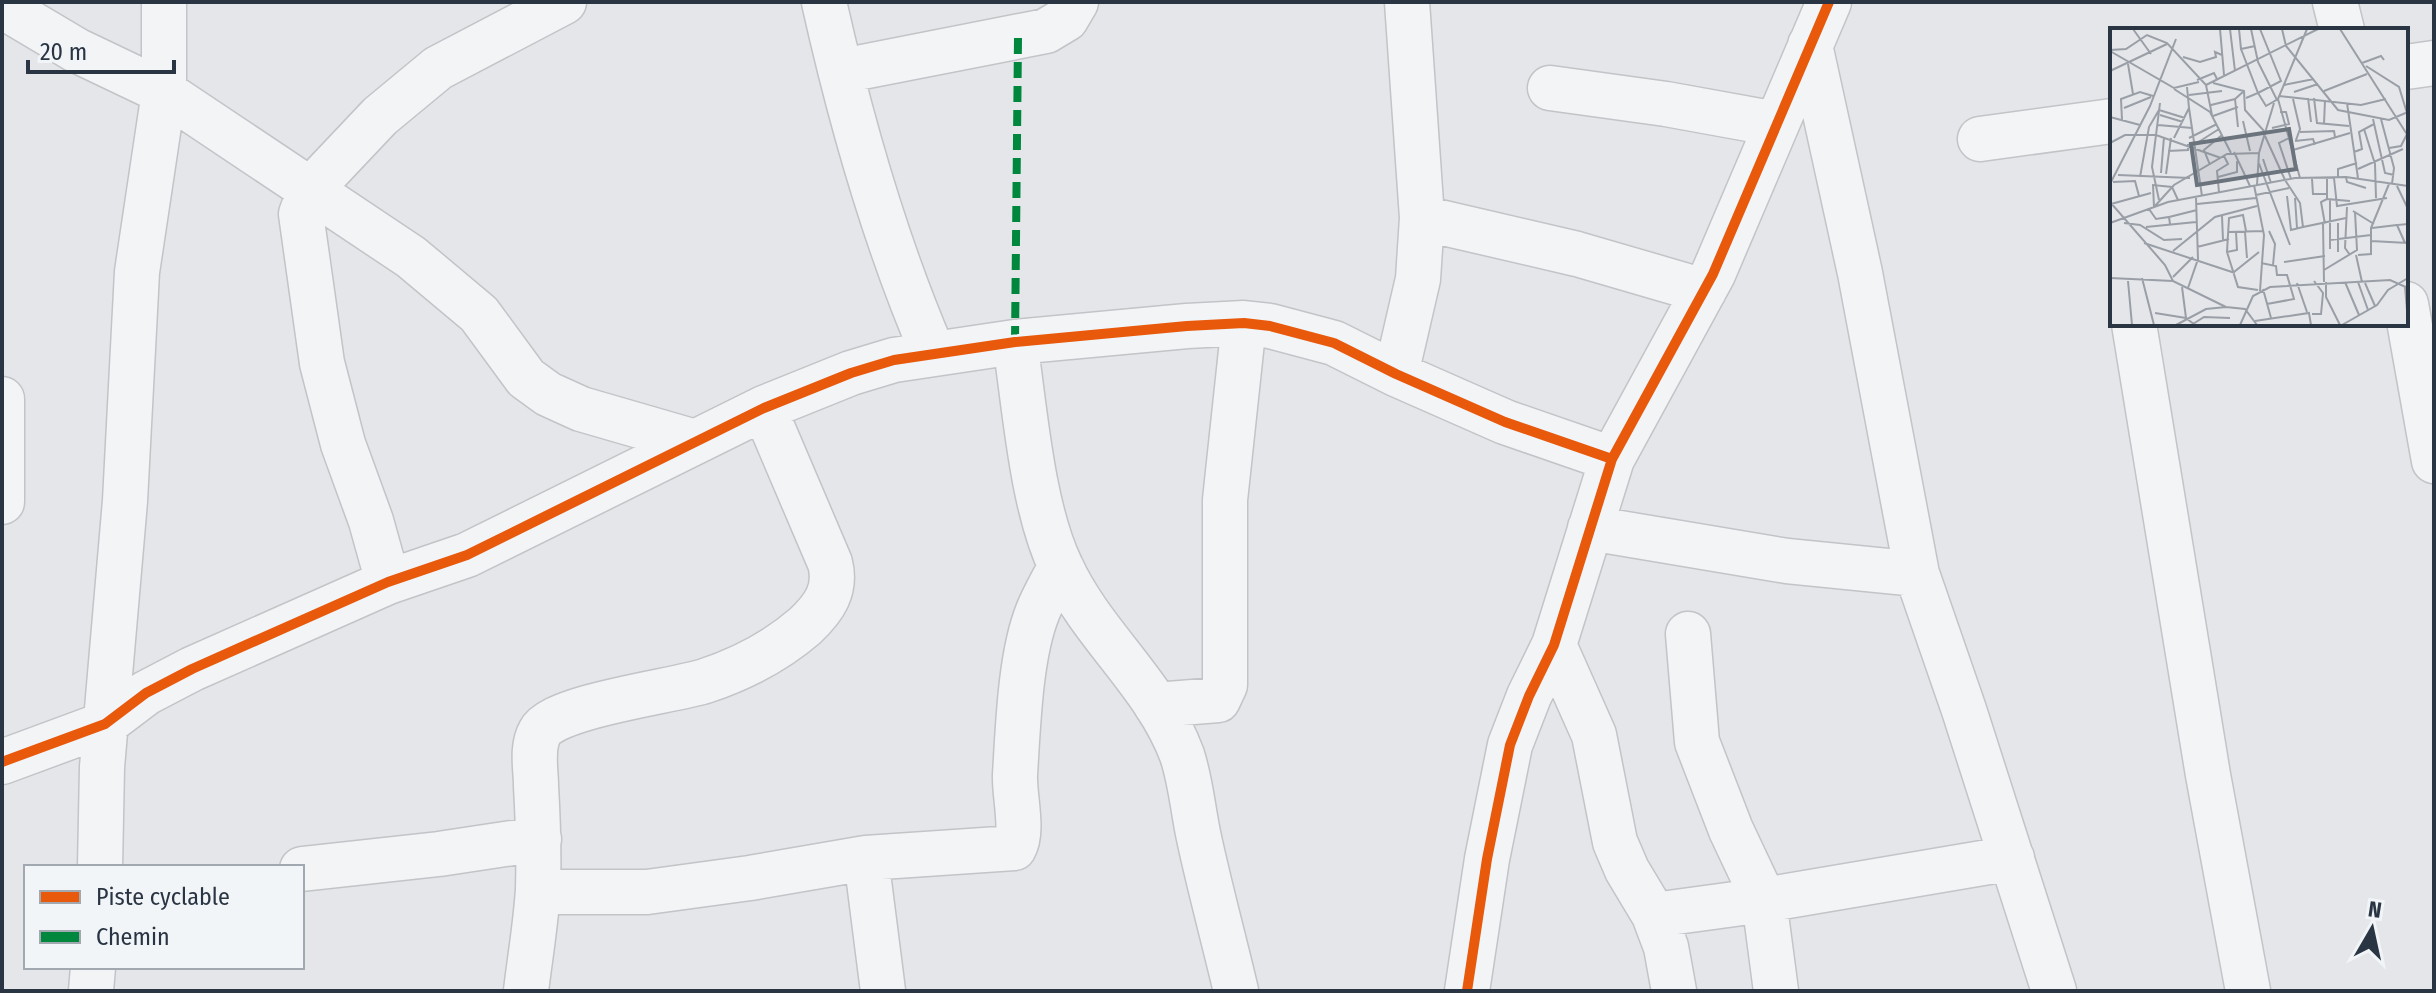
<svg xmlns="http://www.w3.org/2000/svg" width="2436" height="993" viewBox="0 0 2436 993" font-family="'Fira Sans Condensed',sans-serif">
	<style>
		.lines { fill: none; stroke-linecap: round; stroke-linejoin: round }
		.minor-casing { stroke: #c2c4c7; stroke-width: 47 }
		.minor { stroke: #f3f4f6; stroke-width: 44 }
		.quiet { stroke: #00873e; stroke-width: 8; stroke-dasharray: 16 8; stroke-linecap: butt }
		.cycleway-casing { stroke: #f2f5f8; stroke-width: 15 }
		.cycleway { stroke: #e8590c; stroke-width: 10 }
		.inset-road { fill: none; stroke: #9a9fa7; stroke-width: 2 }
		.view { fill: #6b737d; fill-opacity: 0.15; stroke: #6b737d; stroke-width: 4 }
		.inset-edge { fill: none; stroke: #2a3543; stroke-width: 4 }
	</style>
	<rect width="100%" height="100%" fill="#e4e6e9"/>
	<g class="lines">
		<g class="minor-casing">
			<path id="minor" d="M824,2C850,118 886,244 933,353
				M2335,2L2342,30
				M2,6L76,50L164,92L411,257L479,314L526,378L548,394L581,409L695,442
				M1810,45L1860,273L1917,574L1964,710L2054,991
				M2406,67L2434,63
				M842,71L1046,31L1066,19L1076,2
				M1550,88L1666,104L1776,124
				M1980,139L2112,121
				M1422,218L1577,254L1704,291
				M2406,304L2434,461
				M2134,324L2208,775L2248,991
				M1015,342C1025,410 1032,507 1061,567C1092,635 1156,684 1182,755C1191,782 1193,811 1199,838C1210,889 1224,940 1236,991
				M1396,374L1418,279L1422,218L1407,2
				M2,502V399
				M1590,528L1787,561L1917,574
				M388,582L371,521L343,444L322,363L301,214L310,190L380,116L438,68L564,2
				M1688,634L1697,742L1731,830L1764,900L1776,991
				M1554,645L1594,735L1615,842L1627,870L1654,915L1666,947L1674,991
				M1156,705L1218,700L1225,685V500L1244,323
				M2,762L105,724L146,693L192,669L388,582L467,555L764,408L851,373L894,360L1015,342L1187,326L1244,323L1270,326L1334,343L1396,374L1505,422L1612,459
				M866,858L883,991
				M100,867L102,767L125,501L137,272L164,92V2
				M302,869L439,854L539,839
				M538,892H647L750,878L866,858L1014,848C1024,832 1014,795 1015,775C1018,727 1020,655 1038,611C1044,596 1053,581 1060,567
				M1654,915L1764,900L2012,858
				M91,991L93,967
				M526,991C530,957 536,923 538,889C539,854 538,820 536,786C536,769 531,748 540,732C553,706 674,691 705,681C741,669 776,651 805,626C824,608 837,590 830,563L764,408
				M1467,991L1487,859L1510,745L1529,696L1554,645L1612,459L1713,274L1829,2"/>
		</g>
		<use href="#minor" class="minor"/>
		<path class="quiet" d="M1015,342L1018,38"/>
		<g class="cycleway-casing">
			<path id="cycleway" d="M2,762L105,724L146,693L192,669L388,582L467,555L764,408L851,373L894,360L1015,342L1187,326L1244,323L1270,326L1334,343L1396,374L1505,422L1612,459
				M1467,991L1487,859L1510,745L1529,696L1554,645L1612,459L1713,274L1829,2"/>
		</g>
		<use href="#cycleway" class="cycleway"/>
	</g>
	<g transform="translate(2110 28)">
		<rect width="298" height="298" fill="#e4e6e9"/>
		<path class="inset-road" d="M23,1L41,26M110,1L114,47M120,1L125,43M129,1L131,21L145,18M141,1L148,34L167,72M150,1L171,53L148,65L156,78L168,71L197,1M172,1L176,18L228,82L279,92L298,84M230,1L298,108M131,21L148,65L136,70M0,22L16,21L37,7L57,15L96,57L102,87M0,23L64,60L89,54M73,29L90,34L106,29L105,24L112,27M252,35L271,28L274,32M18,36L23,66M256,38L289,59L297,85M0,43L57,16M87,52L104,45L107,51M103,55L134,63L135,82L154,103M96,57L208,1M174,57L204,51M0,58V87M64,61L100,84L121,125M214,63L257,46M184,64L208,56M79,67L112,63M169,68L251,77L276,71M198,70L201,94M204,70L207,95L239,98M125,71L128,99M168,71L190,150M183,71L190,101L186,112M237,75L248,150M101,77L125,71L134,63M14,80L41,69M79,80L92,168M49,82L75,90M50,87L73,94M103,88L128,79M0,89L30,97M263,91L275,145L284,147M271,91L284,140L282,156M12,92L11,71L30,64L43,68M133,93L140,123M214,96L215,72M48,97L82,100M162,100L179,96L176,84H170M254,101L265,136L266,170M190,104L224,103L225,109M155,108L175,152M64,110L79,80L77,59M79,110L107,96M179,110L169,115L181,151M185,113L203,111L205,117M0,115L15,107H46L111,130M87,115L109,101M279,120L291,118L297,106M183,122L240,105M58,123L78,122V116M124,124L140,158M244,124L252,121L249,104L264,96M153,131L161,155M148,133L180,217M100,137L94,122L112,107M248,141L293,121M51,145L54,109M56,146L61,110M8,147L80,150M30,149L39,99L49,82M108,149L127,144V133M228,149V141L247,135M236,149L237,154L256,160M224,150L227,178L277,170M202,151L203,166H217M217,151V171L240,173M175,152L190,175L193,199L236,190M3,154L25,153L29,168M0,156L40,78L66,11M144,157L154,207L150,263M147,157L149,125L164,75M287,158L298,181M109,164L107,143L118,136L114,128M146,167L179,160M177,168L181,202L193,199M185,170L187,200M49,172L42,139L50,75M0,174L55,237L63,253M1,176L41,165M87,176L146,170M45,178L64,157L117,126L149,125M44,179L43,157L62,159L68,172M237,179L235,220L240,227M39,181L46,191L59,189L60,196M243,183L264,196M112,188L113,212M59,189L87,182M0,195L58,174L185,150L236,149L298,158M14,195L30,197L54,212L72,211M228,195V224M213,196L214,254M215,196L211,174L217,171M36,199L86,194M262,200L287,197M136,203L133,187L119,190L117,224L128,259L148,262M159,203L165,216L163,237M119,204L153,203M135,204L137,230M220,212L261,207M261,213L298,215M34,215L125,245M295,215L287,197L298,196M87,219L119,211M220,221V171M63,223L105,189L147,178M117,224L127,222L126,204M246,227L252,254M248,227L261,226V200L279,156M174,234L215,228M151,235L166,238L167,247H177L184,271L157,276M214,242L247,222L245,184M124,244L149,224M63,249L83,229M0,250L63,253L116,279M32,250L44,297M18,253L22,297M216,254V269L230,297M235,254L249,287M248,254L258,282M187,255L197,284M255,255L265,278M72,259L76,290L85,297M295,259L298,294M78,260L88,231L86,170M153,261L161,290M45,285L76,290M202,286H211L213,265L204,253M145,293L199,285L201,297M83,296L94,289L120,290M66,297L96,281L116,279L135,281L147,297M130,297L143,268L160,259L280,252L298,260M232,297L267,277L278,262L298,250"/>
		<path class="view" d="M179,101L186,141L87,157L81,116Z"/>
		<rect width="298" height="298" class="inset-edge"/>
	</g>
	<rect width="2436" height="993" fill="none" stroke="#2a3543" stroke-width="8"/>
	<rect x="24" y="865" width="280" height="104" fill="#f2f5f8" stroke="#a2a8b0" stroke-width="2"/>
	<rect x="40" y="891" width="40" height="12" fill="#e8590c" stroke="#a2a8b0" stroke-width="2"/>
	<text x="96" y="905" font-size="24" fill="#2a3543">Piste cyclable</text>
	<rect x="40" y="931" width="40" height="12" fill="#00873e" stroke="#a2a8b0" stroke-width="2"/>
	<text x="96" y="945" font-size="24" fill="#2a3543">Chemin</text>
	<g transform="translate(2372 929) rotate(9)" stroke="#f2f5f8" stroke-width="6" paint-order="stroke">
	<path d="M0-6L14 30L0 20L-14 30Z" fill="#2a3543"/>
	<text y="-12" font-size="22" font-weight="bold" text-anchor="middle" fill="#2a3543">N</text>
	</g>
	<path d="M28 60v12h146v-12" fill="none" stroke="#2a3543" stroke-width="4"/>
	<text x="40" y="60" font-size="24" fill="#2a3543" stroke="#f2f5f8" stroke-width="6" paint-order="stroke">20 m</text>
</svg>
